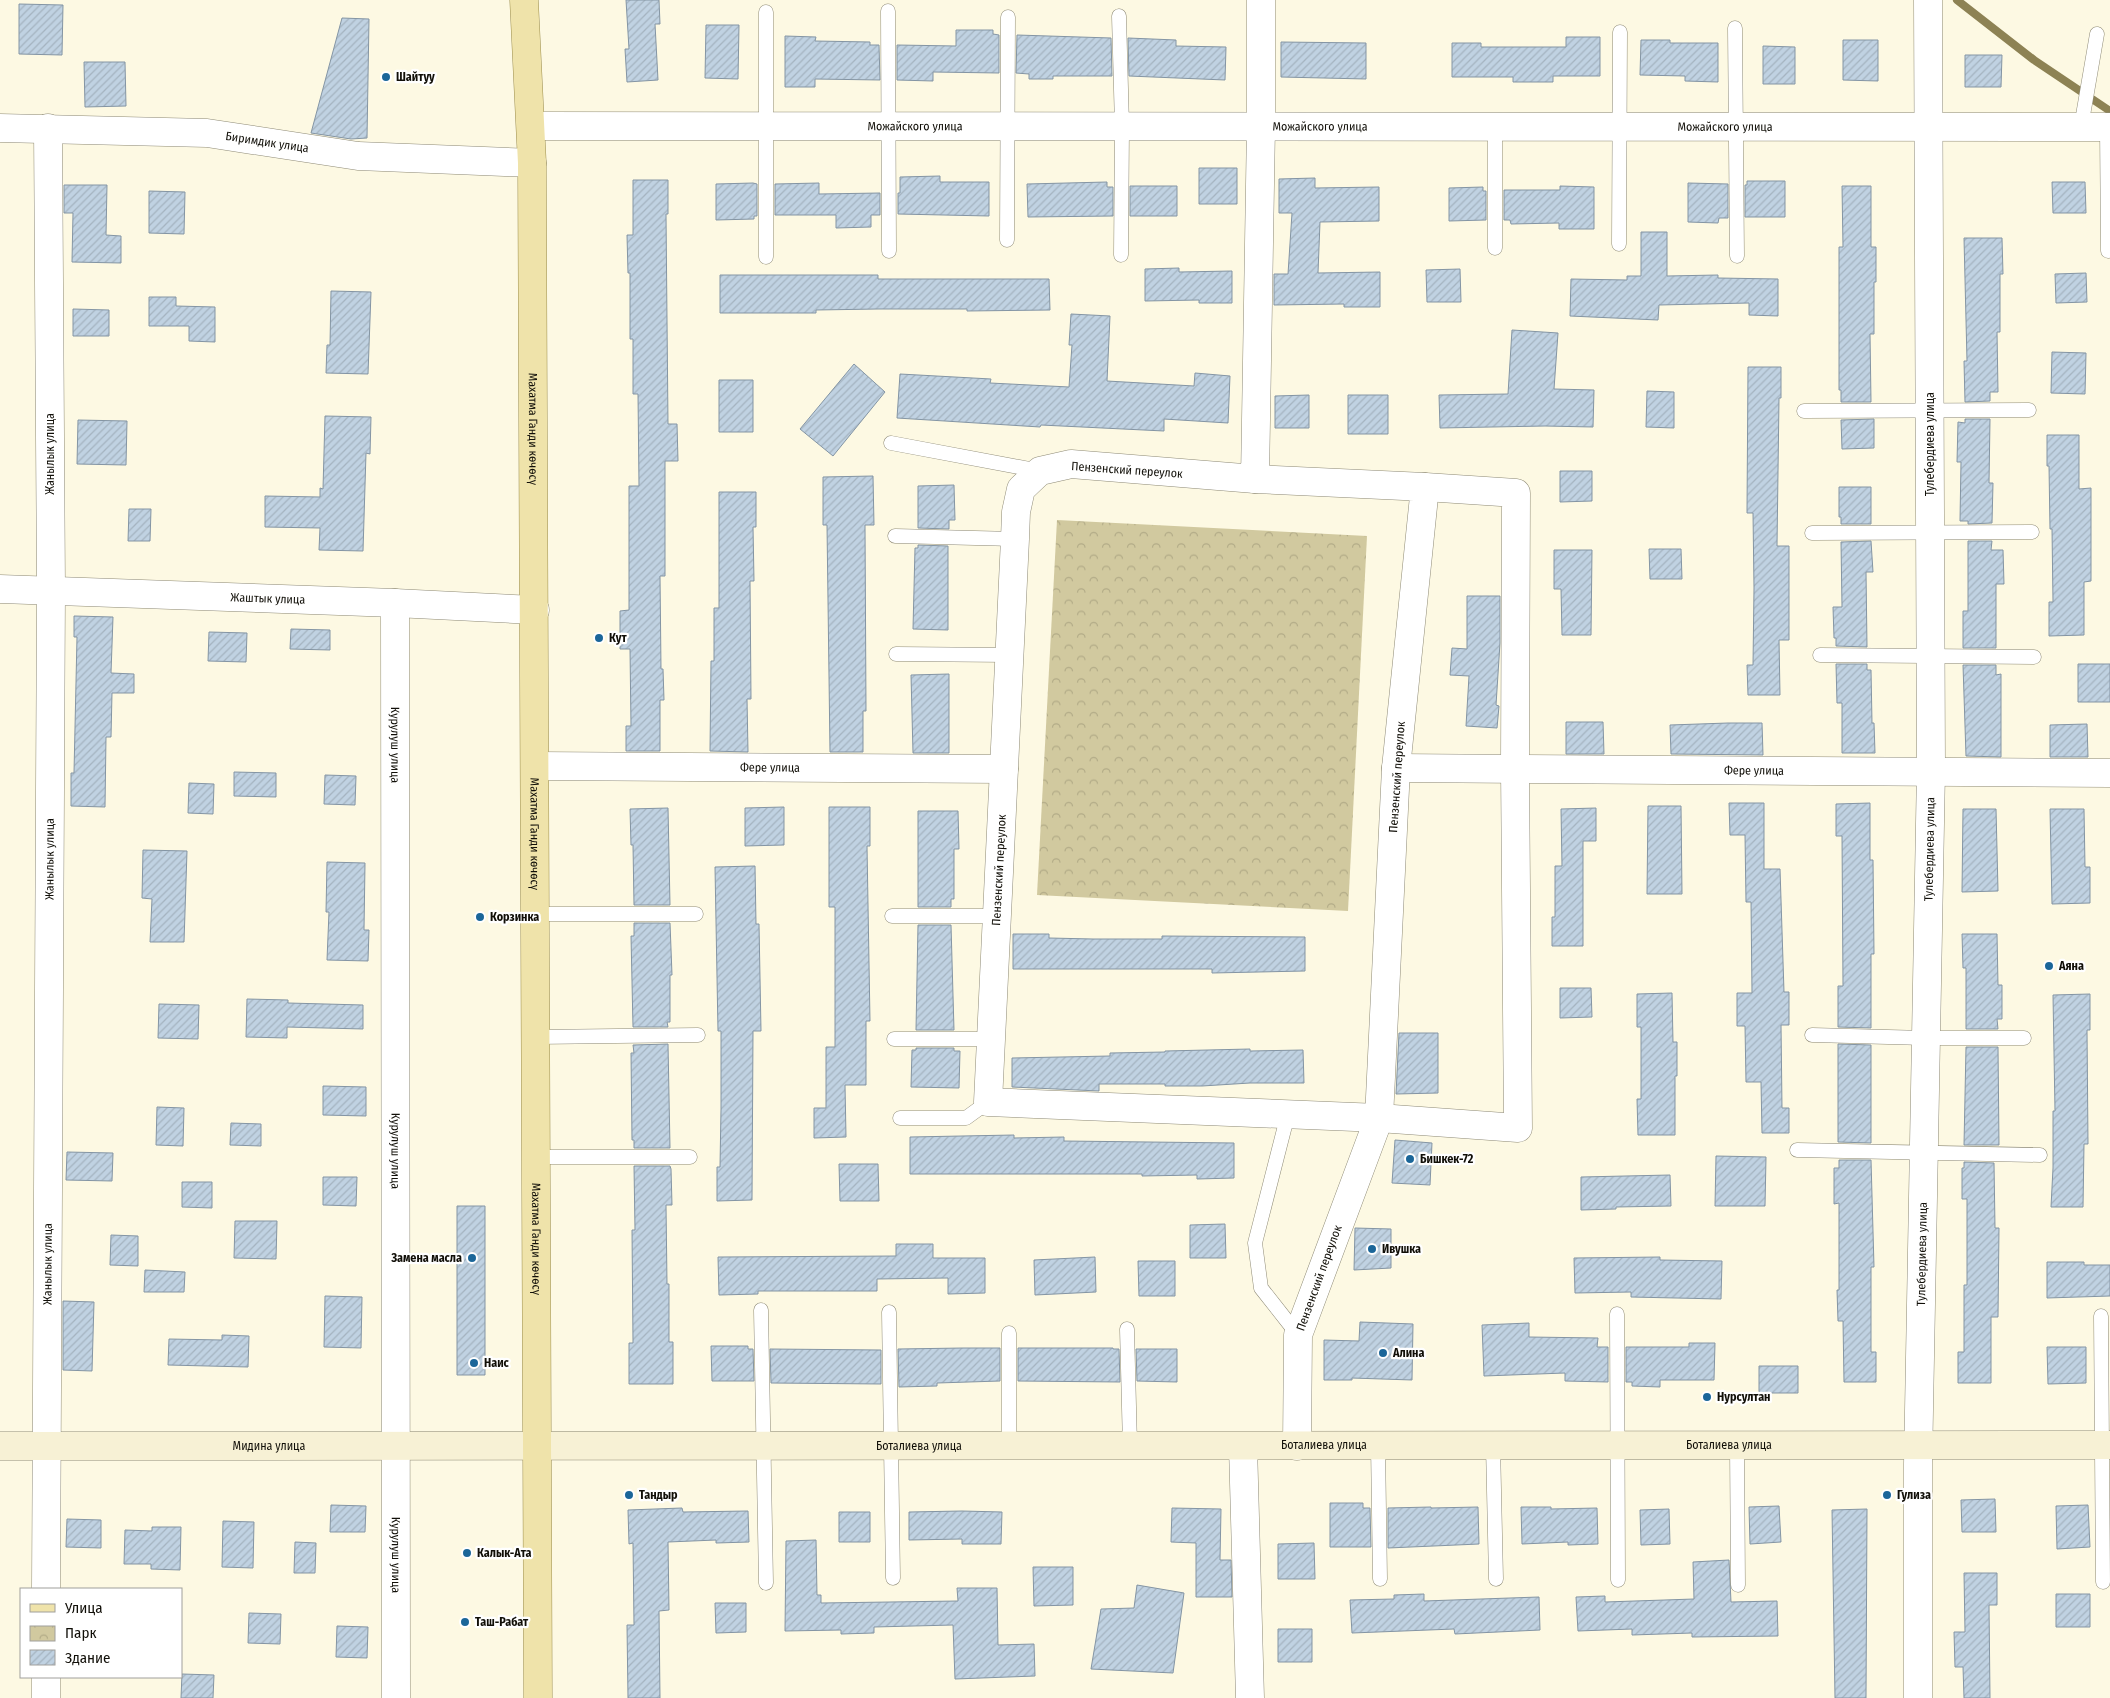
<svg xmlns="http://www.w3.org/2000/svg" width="2110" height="1698" viewBox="0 0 2110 1698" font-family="'Fira Sans Condensed',sans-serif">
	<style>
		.park { fill: url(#park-crowns) }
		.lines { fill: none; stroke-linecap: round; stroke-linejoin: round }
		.stream { stroke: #8d8254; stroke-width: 8 }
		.building { fill: url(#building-hatch); stroke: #8495a4 }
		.lane-casing { stroke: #8e8a76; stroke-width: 15 }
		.street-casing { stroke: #8e8a76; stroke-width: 29 }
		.secondary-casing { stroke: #8e8a76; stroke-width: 29 }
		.primary-casing { stroke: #9b8d4d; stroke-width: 29 }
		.lane { stroke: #fff; stroke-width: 14 }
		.street { stroke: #fff; stroke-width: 28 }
		.secondary { stroke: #f7f1d5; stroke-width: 28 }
		.primary { stroke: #efe3aa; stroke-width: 28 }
		.poi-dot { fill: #1b6699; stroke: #fff; stroke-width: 2 }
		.labels { text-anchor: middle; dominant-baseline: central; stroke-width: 4.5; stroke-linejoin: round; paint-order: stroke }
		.poi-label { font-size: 12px; font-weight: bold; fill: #110f08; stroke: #fff; text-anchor: start }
		.street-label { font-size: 12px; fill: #110f08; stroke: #fff }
	</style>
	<defs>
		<pattern id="park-crowns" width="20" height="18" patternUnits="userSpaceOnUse" patternTransform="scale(1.25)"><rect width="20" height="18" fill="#d1c99f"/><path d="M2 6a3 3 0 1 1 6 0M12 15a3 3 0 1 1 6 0" fill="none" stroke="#b2ab87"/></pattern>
		<pattern id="building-hatch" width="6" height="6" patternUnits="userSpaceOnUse" patternTransform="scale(1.25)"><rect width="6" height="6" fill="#c0d2e2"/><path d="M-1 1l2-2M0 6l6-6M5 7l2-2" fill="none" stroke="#a4b3c0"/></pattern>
	</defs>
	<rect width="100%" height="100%" fill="#fdf9e3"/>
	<path class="park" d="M1057,520L1367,536L1348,911L1037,895Z"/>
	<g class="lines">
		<path class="stream" d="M1957,0L2034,60L2110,111"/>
	</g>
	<path class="building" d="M626,0H659L660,24H655L658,80L627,82L625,49H629Z
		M19,4L63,5L62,55L19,54Z
		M342,18L369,19L367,138L351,139L311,133Z
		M706,25H739L738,79L705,78Z
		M956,30H993V34L999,35V73L933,72V81L897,80V45L956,46Z
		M1017,35L1111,38L1112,76H1053V79H1029V74L1016,73Z
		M785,36L816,37L815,41L870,42V45H879L880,80L815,79V87H785Z
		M1566,37H1600V76H1553V82H1513V77H1452V43H1481V47H1566Z
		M1128,38L1176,40V46L1226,47L1225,80L1129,76Z
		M1641,40H1670V43H1718V82L1685,81V76L1640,75Z
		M1843,40H1878V81L1843,80Z
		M1281,42L1366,43V79L1281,77Z
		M1763,46L1795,47V84H1763Z
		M1965,55H2002L2001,87H1965Z
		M84,62H125L126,106L85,107Z
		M1199,168H1237V204H1199Z
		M940,176V182H989V216L898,214V193H900V177Z
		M1315,178V188L1379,187V221L1320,222L1318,273L1380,272V307H1344V304L1274,305V274H1288L1292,213H1279V179Z
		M633,180H668V214H666L668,424H677L678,461H665V576H660L661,669H663L664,700H660V751H626V726H631L630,649H620V611L629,610V486H639L638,394H633V339H630V273H628L627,235H633Z
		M1747,181H1785V217H1745V185H1747Z
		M1107,182V187H1113V216L1028,217L1027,184Z
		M2052,182H2085L2086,213H2053Z
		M753,183L757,184V216H754V219L716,220V184Z
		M819,183V194L880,193V215H871V227L836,228V215H775V184Z
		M1688,183L1728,184V218H1719L1718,223L1688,222Z
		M64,185H107L106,235L121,236V263L72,262L73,213H64Z
		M1130,186H1177V216H1130Z
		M1560,186L1594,187V229H1559V223L1511,224L1510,220H1504V190H1560Z
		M1842,186H1871V247H1876V282H1874V334H1870L1871,402H1841V390H1839V247H1843Z
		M1483,187V191H1486V220L1449,221V188Z
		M149,191L185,192L184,234L149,233Z
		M1641,232H1667V276L1718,275V278L1778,279V316L1749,315V303L1659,305L1658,320L1570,316L1571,279L1627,280V276H1641Z
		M1964,238H2002L2003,274H2000V332H1997L1998,392H1990V401L1965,402L1964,361H1967Z
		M1179,268V272L1232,271V303H1199V300L1145,301V269Z
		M1460,269L1461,302H1427L1426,270Z
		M2086,273L2087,302L2056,303L2055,274Z
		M720,275H878V279H1049L1050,310L967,311V309H878L816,310V313H720Z
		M331,291L371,292L368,374L326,373L327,345H330Z
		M149,297H176V306L215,307V342L189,341V326H149Z
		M73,309L109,310V336H73Z
		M1071,314L1110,316L1107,381L1194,386L1195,373L1230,376L1228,423L1164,419V431L1041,425L1040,427L897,418L900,374L991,379L990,383L1069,387L1072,345H1069Z
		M1512,330L1558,333L1554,389L1594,390L1593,427L1545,426L1440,428L1439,395L1508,394Z
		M2052,352L2086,353L2085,394L2051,393Z
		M854,364L885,392L833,456L800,429Z
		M1748,367H1781V398H1779L1777,546H1789V640H1779L1780,695H1748L1747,665H1753L1754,588L1753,513H1747Z
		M719,380H753V432H719Z
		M1647,391L1674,392V428L1646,427Z
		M1309,395V428H1275V396Z
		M1348,395H1388V434H1348Z
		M325,416L371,417L370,454L366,453L363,551L319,550L320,528L265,527V496L320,497V488L323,489Z
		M1874,419V448L1842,449L1841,420Z
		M1965,419H1990L1989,483H1993L1992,523L1968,524V521H1960L1961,462H1957L1958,422L1965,423Z
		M78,420L127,421L126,465L77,464Z
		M2047,435H2079V489L2091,488V581L2084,582V635L2049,636V602H2053L2052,529H2050L2049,466H2047Z
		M1560,471H1592V501L1560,502Z
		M873,476L874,525H865L866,711H863V752H830L827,525H823V477Z
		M954,485L955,520H949V529L918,528V486Z
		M1839,487H1871V524H1841V517H1839Z
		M719,492H756V527H753L754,581H750L751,699H747L748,752L710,751L711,661H714V608H719Z
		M129,509H151L150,541H128Z
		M1871,541L1873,572H1866L1867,647L1836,646V638H1834L1833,607H1842L1841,542Z
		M1968,541H1992L1991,550H2003L2004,584H1996V648H1963V611H1968Z
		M918,545L948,546V630L913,629L915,548H918Z
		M1649,549H1681L1682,579H1650Z
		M1554,550H1592L1591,635H1562L1561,589H1554Z
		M1467,596H1500V643L1496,705L1499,706L1497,728L1466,726L1469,676L1450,675L1452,648L1467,649Z
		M74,616L113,617L111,673L134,674V693H112L111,737H106L105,807L71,806V773H74L77,637H74Z
		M291,629L330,630V650L290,649Z
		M209,632L247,633L246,662L208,661Z
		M1836,664H1867V670H1871L1872,723H1874L1875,753H1842V703H1837Z
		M2078,664H2110V702H2078Z
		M1963,665H1996V675L2001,674V757L1966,756Z
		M949,674V753H913L911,675Z
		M1566,722H1603L1604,754H1566Z
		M1728,723H1762L1763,755L1671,754L1670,725Z
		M2087,724L2088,757H2050V725Z
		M234,772L276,773V797L234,796Z
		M325,775L356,776L355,805L324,804Z
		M189,783L214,784L213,814L188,813Z
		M1729,803H1764V869H1780L1784,992H1789V1025H1781L1782,1108H1789V1133H1762L1761,1082H1746L1745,1026H1737V993H1752L1751,902H1746L1745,835H1730Z
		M1870,803V860H1873L1874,954H1871V1028L1838,1027V986H1843L1842,836H1836V804Z
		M1648,806H1681L1682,894H1647Z
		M784,807V845L745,846V808Z
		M829,807H870V846H867L870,1021H866V1085H845L846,1137L814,1138V1108H826V1047H835V907H829Z
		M668,808L670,905H634L633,845H631L630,809Z
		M1596,808V841H1583V946H1552V917H1555V866H1562L1561,809Z
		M1963,809H1996L1998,891L1962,892Z
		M2050,809H2084L2085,867H2090V903L2052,904Z
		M918,811H958L959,849H954V899H951V907H918Z
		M143,850L187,851L184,942H150L152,899L142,898Z
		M327,862L365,863L364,930H369L368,961L327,960L329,912H326Z
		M755,866L756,924H759L761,1031H753L752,1200L717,1201V1167H720L721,1109V1031H718L715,867Z
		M634,923H670L672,975H670V1022H667L668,1027H633L631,936H634Z
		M918,925H951L954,1030H916Z
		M1013,934H1049V938L1093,939H1162V936L1305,937V971L1212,973V969H1013Z
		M1962,934H1997L1998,985H2002V1019H1997L1998,1029H1966V968H1963Z
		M1560,988H1591L1592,1017L1560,1018Z
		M1672,993L1673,1042H1677V1076H1675V1135H1638L1637,1099H1641V1027H1637V994Z
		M2090,994V1030H2087L2088,1144H2084L2083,1207H2051L2053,1168V1111H2055L2053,995Z
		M247,999L288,1000V1003L363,1005V1029L287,1027V1038L246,1037Z
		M159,1004L199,1005L198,1039L158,1038Z
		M1399,1033H1438V1093L1396,1094Z
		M668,1044L670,1148H634V1140H632L631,1053H634L633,1045Z
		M1838,1044L1871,1045V1143L1838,1142Z
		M1966,1047H1998L1999,1145H1964Z
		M916,1048H954V1051H960L959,1088L911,1087L912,1050H916Z
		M1250,1049V1051L1303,1050L1304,1083H1250L1202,1086H1165V1084H1099V1091L1012,1087V1058L1110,1056V1053L1165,1052V1051Z
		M323,1086L366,1087V1116L323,1115Z
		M157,1107L184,1108L183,1146L156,1145Z
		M231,1123L261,1124V1146L230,1145Z
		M1014,1135V1138L1064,1137V1141L1234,1143V1178L1197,1179V1175L1142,1176V1174H910V1137Z
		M1395,1140L1432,1143L1430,1185L1392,1183Z
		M67,1152L113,1153L112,1181L66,1180Z
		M1716,1156L1766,1157L1765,1206H1715Z
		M1839,1160H1871L1874,1267H1871V1352H1876V1382H1844L1843,1321H1838L1837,1290H1839V1203L1834,1204V1168H1839Z
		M1964,1162L1994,1163L1995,1228H1999L1998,1317H1991V1383H1958V1352H1964V1285H1967V1199H1962V1168H1964Z
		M839,1164H878L879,1201H840Z
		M634,1166H670L671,1169L672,1205H666L667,1284H669V1342H673V1384H629V1343H633L632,1230H635Z
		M1670,1175L1671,1206L1616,1207V1209L1581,1210V1177Z
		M323,1177H357L356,1206L323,1205Z
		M182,1182H212V1208L182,1207Z
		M457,1206H485V1375H457Z
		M235,1221H277L276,1259L234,1258Z
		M1225,1224L1226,1258H1190V1225Z
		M1355,1228L1391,1229V1268L1354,1270Z
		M111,1235L138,1236V1266L110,1265Z
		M896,1244H933V1258H985V1293L948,1294V1278L877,1279V1291H758V1294L719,1295L718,1257L896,1256Z
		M1095,1257L1096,1292L1035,1295L1034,1260Z
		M1660,1257V1260L1722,1261L1721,1299L1631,1297V1292L1575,1293L1574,1258Z
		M1138,1261H1175V1296H1139Z
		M2047,1262H2084V1265H2110V1296L2047,1298Z
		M145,1270L185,1272L184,1292H144Z
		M325,1296L362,1297L361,1348L324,1347Z
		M63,1301L94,1302L92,1371L63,1370Z
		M1360,1322L1413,1324L1412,1380L1352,1378V1380H1324V1340L1359,1341Z
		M1529,1323V1337L1598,1338L1597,1347H1608V1382L1565,1381V1373L1484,1376L1482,1325Z
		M222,1335L249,1336L248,1367L168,1365L169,1339L222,1340Z
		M1689,1343H1715L1714,1380H1660V1387L1632,1386V1382H1626V1347H1689Z
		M711,1346H748V1349H753L754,1381H712Z
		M2047,1347H2086V1383L2048,1384Z
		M963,1348H1000V1381L937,1383V1386L899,1387L898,1349Z
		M1018,1348H1113V1349H1119L1120,1382L1018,1381Z
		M770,1349L881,1350V1384L771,1383Z
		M1136,1349H1177V1382L1137,1381Z
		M1759,1366H1798V1393H1759Z
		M1995,1499L1996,1532H1962L1961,1500Z
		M1330,1503H1363V1508H1370L1371,1547H1330Z
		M331,1505L366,1506L365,1532H330Z
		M2088,1505L2090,1547L2057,1549L2056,1506Z
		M1779,1506L1781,1542L1750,1544L1749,1507Z
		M1431,1507V1508L1478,1507L1479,1544L1388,1548V1508Z
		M1521,1507H1551V1509L1597,1508L1598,1544L1568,1545V1542L1522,1544Z
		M682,1508L683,1512L748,1511L749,1542L716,1543V1540L668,1542L669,1610L659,1611L660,1698H628L627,1625H634L633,1543L629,1544L628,1510Z
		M1172,1508L1221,1509L1220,1560H1231L1232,1597H1196V1543L1171,1542Z
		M1669,1509L1670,1544L1641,1545L1640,1510Z
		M1867,1509L1866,1698H1835L1832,1510Z
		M962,1511L1002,1512L1001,1544H962V1539L909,1540V1512Z
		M839,1512H870V1542H839Z
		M67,1519L101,1520V1548L66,1547Z
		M223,1521L254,1522L253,1568L222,1567Z
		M152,1527H181L180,1570L151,1569V1564H124L125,1530L152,1531Z
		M816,1540L817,1595H821V1603L958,1601L957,1588H997L998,1645L1034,1644L1035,1676L955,1679L953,1625L874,1627V1633L841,1634V1630L785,1631L786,1541Z
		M295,1542L316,1543L315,1573H294Z
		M1314,1543L1315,1579H1278V1544Z
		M1729,1560L1731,1602L1777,1601L1778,1636L1692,1637V1633L1632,1635V1629L1578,1631L1576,1597L1605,1596V1602L1694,1599L1693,1562Z
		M1033,1567H1073V1605L1034,1606Z
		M1964,1573H1997V1605H1989L1990,1698H1964L1963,1667H1955L1954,1632H1965Z
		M1137,1585L1184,1593L1173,1673L1091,1669L1101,1609L1134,1608Z
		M1424,1594V1601L1539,1597L1540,1630L1455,1634L1454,1629L1352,1633L1350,1600L1394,1599V1595Z
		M2056,1594H2090V1627H2056Z
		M715,1603H746V1632L716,1633Z
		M249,1613L281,1614L280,1644L248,1643Z
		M337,1626L368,1627L367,1658L336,1657Z
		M1278,1629H1312V1662H1278Z
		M182,1674L214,1675L213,1698H181Z"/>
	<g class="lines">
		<g class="lane-casing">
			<path id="lane" d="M888,11L889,251
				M766,12V257
				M1119,16L1122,126L1121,255
				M1735,28L1737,256
				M1495,126V248
				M2081,127L2097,34
				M2107,127L2108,251
				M1007,240L1008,17
				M1619,244L1620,32
				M1804,411L2029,410
				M891,443L1040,471
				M1812,533L2032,532
				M895,536L1015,539
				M896,654L1009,655
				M1820,655L2034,657
				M536,914H696
				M892,916H997
				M1812,1035L1926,1038H2024
				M536,1037L698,1035
				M894,1039H991
				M1288,1114L1255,1243L1261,1288L1298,1335
				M900,1118H966L988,1102
				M1797,1150L2040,1155
				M537,1157H690
				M761,1310L766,1583
				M889,1312L893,1578
				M1617,1314L1618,1580
				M2101,1316L2103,1582
				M1127,1329L1130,1446
				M1009,1333V1446
				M1378,1445L1380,1579
				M1493,1445L1496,1579
				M1737,1445L1738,1585"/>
		</g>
		<g class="street-casing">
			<g id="street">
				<path d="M1261,0V126L1255,479L1071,464L1040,471L1021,489L1016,512L1015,539L988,1102L1379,1118L1518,1128L1515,769L1516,493L1425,487"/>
				<path id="s1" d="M531,126L2110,127"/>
				<path id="s2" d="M0,128L207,133L358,156L532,163"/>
				<path d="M1255,479L1425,487L1396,768L1379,1118L1298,1335L1297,1446"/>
				<path id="s3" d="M0,589L395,603L535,610"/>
				<path id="s4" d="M395,603L396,1698"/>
				<path id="s5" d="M536,766L1004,769"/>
				<path id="s6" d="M1396,768L2110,773"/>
				<path d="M1243,1446L1250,1698"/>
				<path id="s7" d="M46,1589L51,590L48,128"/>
				<path d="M46,1698V1677"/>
				<path id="s8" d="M1918,1698V1464L1931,770L1928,0"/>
			</g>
		</g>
		<g class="secondary-casing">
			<g id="secondary">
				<path id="s9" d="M0,1446L2110,1445"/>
			</g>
		</g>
		<g class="primary-casing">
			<g id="primary">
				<path id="s10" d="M524,0L532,163L538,1698"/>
			</g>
		</g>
		<use href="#lane" class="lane"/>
		<use href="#street" class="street"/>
		<use href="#secondary" class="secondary"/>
		<use href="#primary" class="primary"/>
	</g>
	<g class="poi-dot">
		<circle cx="386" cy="77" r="5"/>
		<circle cx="599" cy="638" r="5"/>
		<circle cx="480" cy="917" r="5"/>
		<circle cx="2049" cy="966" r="5"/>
		<circle cx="1410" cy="1159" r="5"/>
		<circle cx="1372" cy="1249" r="5"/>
		<circle cx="472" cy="1258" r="5"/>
		<circle cx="1383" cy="1353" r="5"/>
		<circle cx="474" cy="1363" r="5"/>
		<circle cx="1707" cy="1397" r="5"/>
		<circle cx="629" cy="1495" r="5"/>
		<circle cx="1887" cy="1495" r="5"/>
		<circle cx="467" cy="1553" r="5"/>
		<circle cx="465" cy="1622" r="5"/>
	</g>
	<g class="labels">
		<g class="poi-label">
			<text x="396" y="77">Шайтуу</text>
			<text x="609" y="638">Кут</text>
			<text x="490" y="917">Корзинка</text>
			<text x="2059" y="966">Аяна</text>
			<text x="1420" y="1159">Бишкек-72</text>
			<text x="1382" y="1249">Ивушка</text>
			<text x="462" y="1258" text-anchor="end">Замена масла</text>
			<text x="1393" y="1353">Алина</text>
			<text x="484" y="1363">Наис</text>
			<text x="1717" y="1397">Нурсултан</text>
			<text x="639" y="1495">Тандыр</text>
			<text x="1897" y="1495">Гулиза</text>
			<text x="477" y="1553">Калык-Ата</text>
			<text x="475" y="1622">Таш-Рабат</text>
		</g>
		<g class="street-label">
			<text stroke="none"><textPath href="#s1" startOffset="384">Можайского улица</textPath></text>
			<text stroke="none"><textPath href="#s1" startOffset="789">Можайского улица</textPath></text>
			<text stroke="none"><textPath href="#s1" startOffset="1194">Можайского улица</textPath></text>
			<text stroke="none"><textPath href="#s2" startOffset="268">Биримдик улица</textPath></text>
			<text stroke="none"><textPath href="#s10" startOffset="429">Махатма Ганди көчөсү</textPath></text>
			<text transform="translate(1930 444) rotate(-90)">Тулебердиева улица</text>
			<text transform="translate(50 454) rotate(-90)">Жанылык улица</text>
			<text transform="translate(1127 470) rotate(4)">Пензенский переулок</text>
			<text stroke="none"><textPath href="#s3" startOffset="268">Жаштык улица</textPath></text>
			<text stroke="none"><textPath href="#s4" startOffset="142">Курулуш улица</textPath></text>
			<text stroke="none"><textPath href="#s5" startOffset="234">Фере улица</textPath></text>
			<text stroke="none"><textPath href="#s6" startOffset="358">Фере улица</textPath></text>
			<text transform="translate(1397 777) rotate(-86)">Пензенский переулок</text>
			<text stroke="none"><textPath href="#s10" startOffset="834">Махатма Ганди көчөсү</textPath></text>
			<text stroke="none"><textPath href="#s8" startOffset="849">Тулебердиева улица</textPath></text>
			<text stroke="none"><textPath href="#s7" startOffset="730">Жанылык улица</textPath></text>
			<text transform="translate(999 870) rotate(-87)">Пензенский переулок</text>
			<text stroke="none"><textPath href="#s4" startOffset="548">Курулуш улица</textPath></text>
			<text stroke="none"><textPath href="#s10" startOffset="1239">Махатма Ганди көчөсү</textPath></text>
			<text stroke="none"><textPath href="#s8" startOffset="444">Тулебердиева улица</textPath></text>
			<text stroke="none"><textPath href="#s7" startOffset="325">Жанылык улица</textPath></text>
			<text transform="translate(1319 1278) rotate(-70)">Пензенский переулок</text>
			<text stroke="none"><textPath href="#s9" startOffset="269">Мидина улица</textPath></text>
			<text stroke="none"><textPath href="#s9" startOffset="1324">Боталиева улица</textPath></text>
			<text stroke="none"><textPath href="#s9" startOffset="1729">Боталиева улица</textPath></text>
			<text stroke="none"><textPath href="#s9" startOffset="919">Боталиева улица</textPath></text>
			<text stroke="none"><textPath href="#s4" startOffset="952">Курулуш улица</textPath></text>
		</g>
	</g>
	<rect x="20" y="1588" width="162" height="90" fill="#ffffff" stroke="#a09f9c"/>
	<rect x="30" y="1604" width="25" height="8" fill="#efe3aa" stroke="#a09f9c"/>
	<text x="65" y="1613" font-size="15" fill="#110f08">Улица</text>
	<rect x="30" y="1626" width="25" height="15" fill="url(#park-crowns)" stroke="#a09f9c"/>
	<text x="65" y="1638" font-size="15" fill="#110f08">Парк</text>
	<rect x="30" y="1650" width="25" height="15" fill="url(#building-hatch)" stroke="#a09f9c"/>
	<text x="65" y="1663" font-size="15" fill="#110f08">Здание</text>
</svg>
